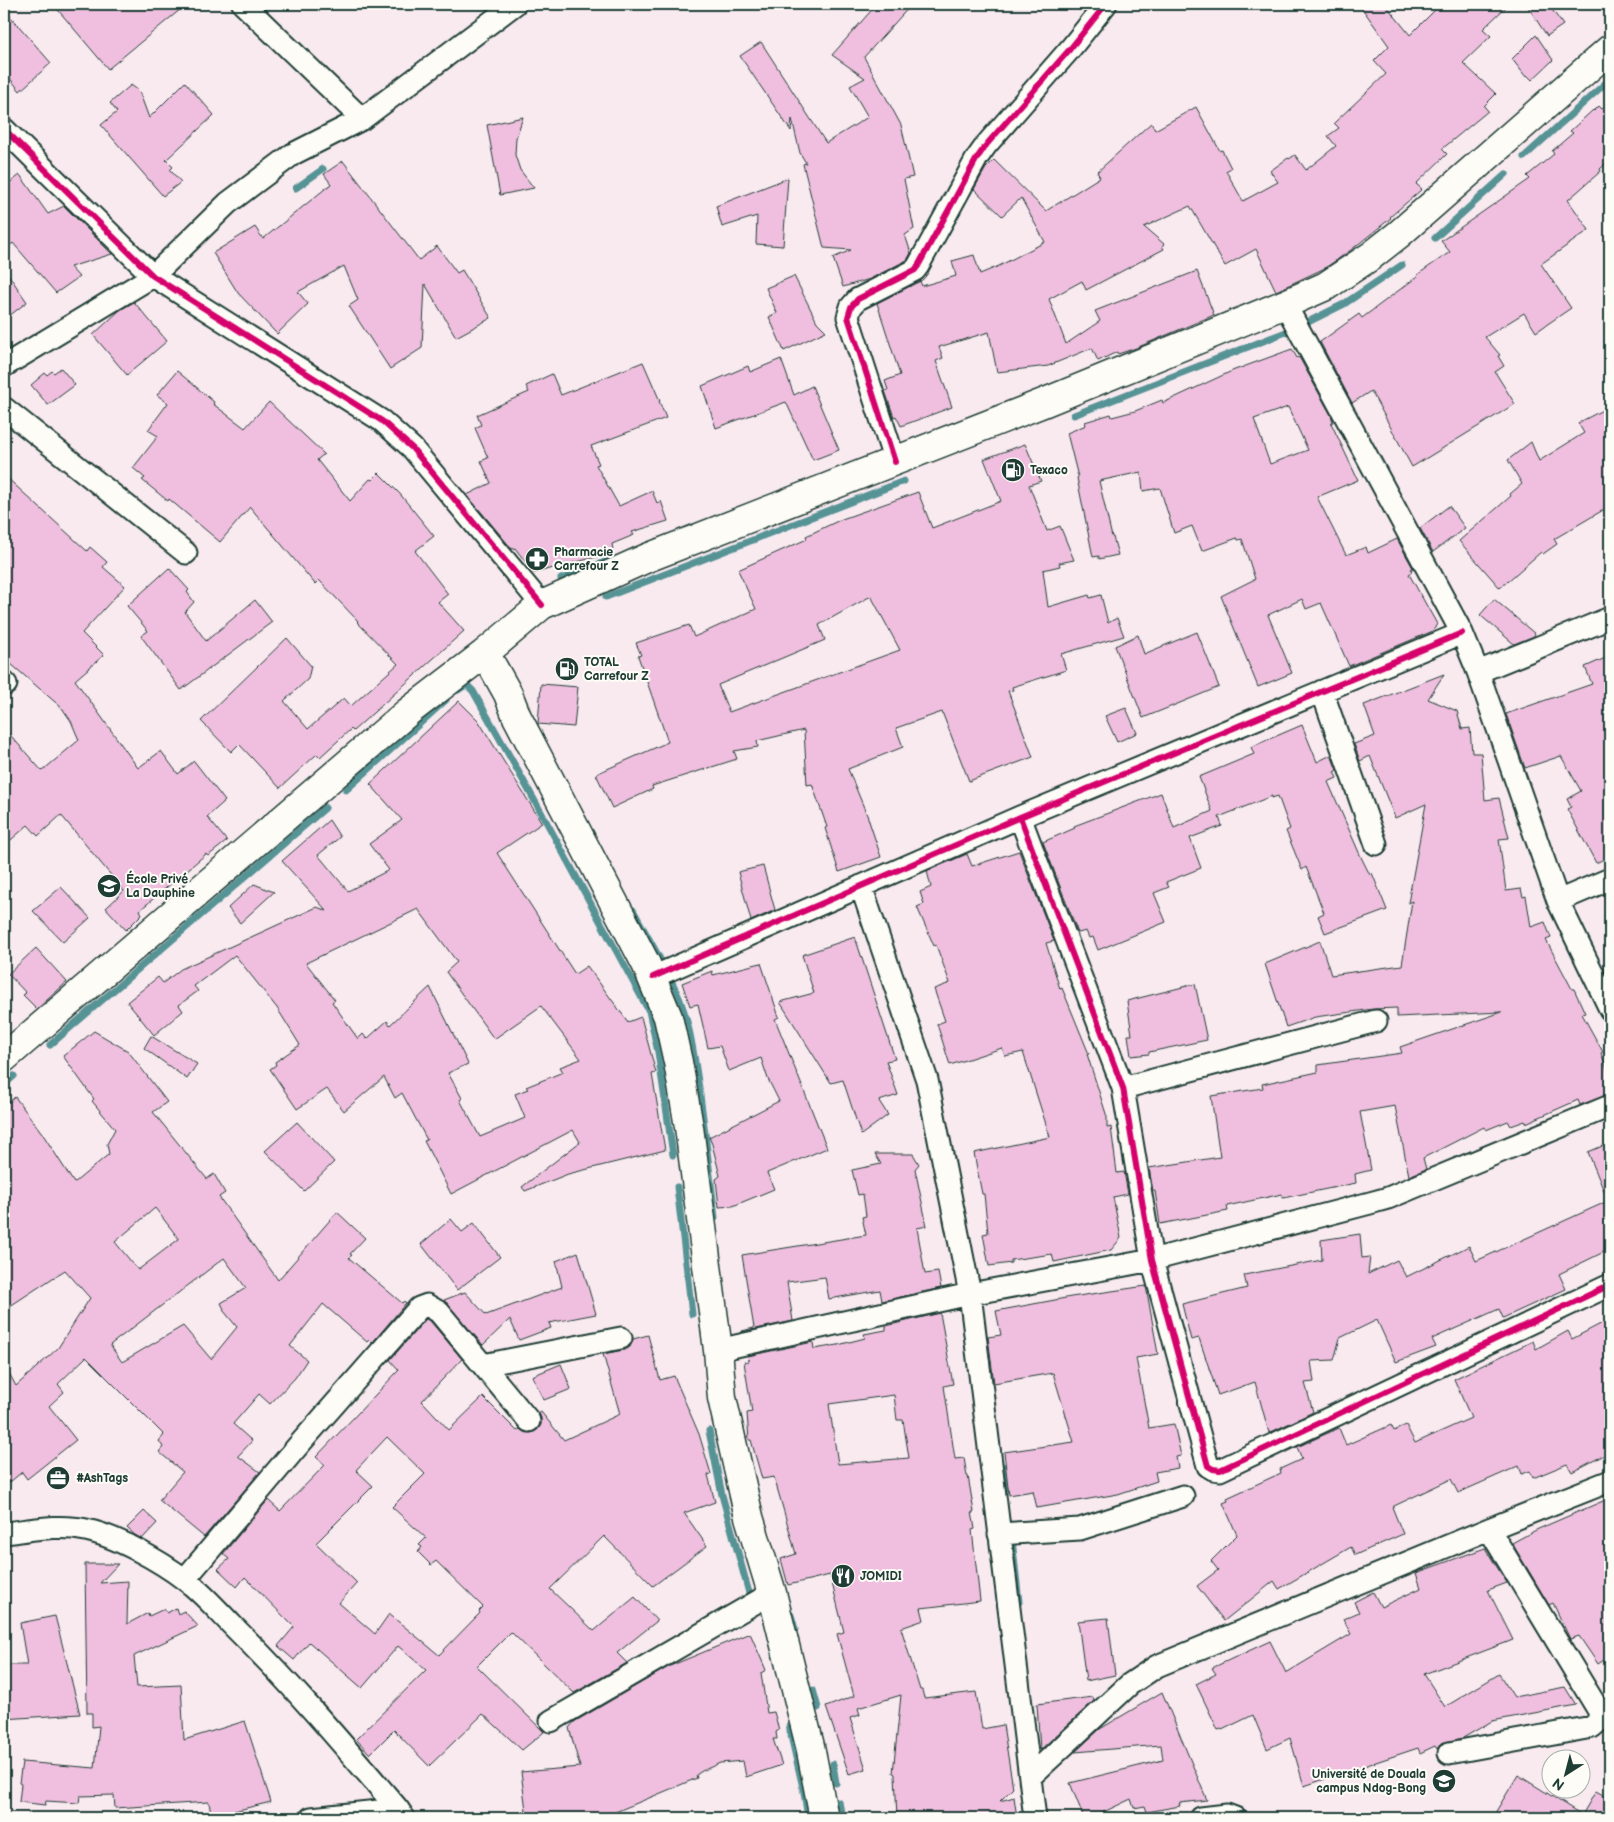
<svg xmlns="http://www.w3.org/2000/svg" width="1614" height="1822" viewBox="0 0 1614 1822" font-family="'Balsamiq Sans',sans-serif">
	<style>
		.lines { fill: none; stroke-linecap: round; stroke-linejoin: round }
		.stream { stroke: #569395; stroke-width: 7 }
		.building { fill: #f0bfdf; stroke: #1f3d34; fill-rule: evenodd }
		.street-casing { stroke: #1f3d34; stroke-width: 25 }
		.secondary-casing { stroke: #1f3d34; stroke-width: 31 }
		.street { stroke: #fdfcf7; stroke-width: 21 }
		.secondary { stroke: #fdfcf7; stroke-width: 28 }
		.cycleway-casing { stroke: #fdfcf7; stroke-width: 9 }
		.cycleway { stroke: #d6006c; stroke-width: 6 }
		.labels { text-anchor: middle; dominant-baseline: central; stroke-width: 4; stroke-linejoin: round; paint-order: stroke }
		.poi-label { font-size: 12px; font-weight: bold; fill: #1f3d34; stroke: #fdfcf7; text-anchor: start }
	</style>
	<rect width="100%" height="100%" fill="#f9eaf0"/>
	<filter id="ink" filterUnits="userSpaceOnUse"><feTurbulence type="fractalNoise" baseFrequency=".02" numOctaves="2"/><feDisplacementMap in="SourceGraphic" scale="10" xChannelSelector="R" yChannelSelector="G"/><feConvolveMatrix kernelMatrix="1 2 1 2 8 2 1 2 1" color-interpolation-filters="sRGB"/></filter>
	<g filter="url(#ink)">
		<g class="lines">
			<path class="stream" d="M1524,157L1610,79
				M296,188L323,169
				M1435,238L1506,174
				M1304,324L1344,304L1402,265
				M1074,415L1286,332
				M561,579L612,559
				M606,597L904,481
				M458,690L464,686H468L473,691L541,812L649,1011L658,1052L673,1155
				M346,790L446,700
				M633,910L665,968
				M669,977C689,1011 693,1050 699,1088C705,1131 710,1175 715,1218
				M50,1045L325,808
				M4,1085L14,1076
				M677,1187L692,1314
				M709,1431L722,1495L749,1593
				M1002,1466L1005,1491
				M1012,1540L1019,1602
				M791,1615L795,1629
				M813,1690L818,1708
				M789,1727L804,1792L808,1818
				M833,1764L836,1783
				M839,1802L842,1818"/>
		</g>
		<path class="building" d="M53,4H187L108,69Z
			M877,4H912L864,57L901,125L913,177L904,179L914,229L905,235L911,253L907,260L870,279L843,287L833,258L851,250L824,248L803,164L806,163L800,153L792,119L791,131L740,56L761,42L826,143L868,117L850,86L865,78L832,55Z
			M1359,4H1385L1410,35L1441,4H1509L1483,29L1491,36L1463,63L1496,94L1484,106L1488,111L1442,149L1447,154L1416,184L1422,189L1390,217L1391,218L1351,250L1325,268L1276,291L1256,249L1225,266L1190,206L1144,227L1164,244L1162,246L1164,249L1086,290L1082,281L1049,299L1066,344L1100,321L1095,311L1197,271L1214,315L1136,348L1118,354L1117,352L1098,361L1092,348L1048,366L997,372L989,332L939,347L943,358L936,361L952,407L901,426L896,416L894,417L885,391L888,390L885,381L900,375L877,303L920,281L922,286L956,276L952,261L974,255L980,274L999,266L1045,242L1021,198L1002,216L974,189L986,168L994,160L1046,211L1100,177L1097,172L1151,123L1155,130L1196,107L1220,151L1222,150L1231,168L1226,171L1243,201L1278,182L1270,171L1288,158L1289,159L1295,155L1306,170L1336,146L1328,136L1339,128L1334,123L1386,74L1374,61L1389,46Z
			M1526,4H1548L1563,25L1547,36Z
			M4,9L51,63L20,91L4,71Z
			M1536,35L1553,60L1532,80L1527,75L1526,77L1512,59Z
			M185,82L214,115L166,160L173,167L170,170L181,182L163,196L101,125L117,112L110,103L131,85L139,91L149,118Z
			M1610,101V160L1600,169L1601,171L1568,200L1589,230L1541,264L1571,308L1536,332L1524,313L1485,337L1500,355L1498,356L1504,366L1495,372L1515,404L1412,467L1371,391L1352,403L1320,342L1359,314L1362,318L1418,276L1417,275L1450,252L1441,241L1530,179L1527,176L1554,154L1552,151L1573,133L1570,131L1593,110L1594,111L1599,106L1602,109Z
			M523,117L516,138L515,155L520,170L534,188L500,195L487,125Z
			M343,161L419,260L437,246L457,273L462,270L491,318L456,337L425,284L422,348L390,369L349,306L358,300L344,266L298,292L308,304L277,334L238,293L213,253L255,227L263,239L331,184L324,174Z
			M20,175L48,214L64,206L112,254L70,267L79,277L56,293L13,243L4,250V187Z
			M788,178L783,246L756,244L757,216L722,227L716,206Z
			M4,268L27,302L4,320Z
			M794,276L817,322L826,331L784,351L769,317L777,313L766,288Z
			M134,302L167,341L127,375L93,335L120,310Z
			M1292,349L1297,358L1299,357L1331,415L1333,422L1331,423L1358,480L1317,497L1346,555L1366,547L1368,553L1397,539L1413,568L1411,569L1412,572L1409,574L1437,624L1433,631L1349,666L1321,603L1306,609L1302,599L1268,615L1292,673L1258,687L1221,596L1255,579L1242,539L1238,540L1237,538L1202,551L1192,526L1174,533L1160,488L1143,491L1141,472L1099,481L1112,537H1113L1118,555L1099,559V556L1093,557L1077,478L1078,477L1067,433L1086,425L1085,422L1111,414L1112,417L1135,411L1162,400L1163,403L1232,371ZM1288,407L1308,450L1270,464L1254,419Z
			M781,359L794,395L812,386L839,450L813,460L786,402L716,428L702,386L748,366L750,372Z
			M643,362L660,401H659L666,418L591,446L599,464L596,465L619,506L652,491L657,503L661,501L668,521L632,532L634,535L612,544L613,550L600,556L534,573L515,548L512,549L467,495L491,483L481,461L488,458L475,428L481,425L477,415L529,392L526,386L552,374L561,395Z
			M61,368L75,385L48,405L31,385L45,373L47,375L52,371L54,373Z
			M177,371L214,402L213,404L245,428L269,402L324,454L317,460L350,501L370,479L372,480L379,473L400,494L434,536L415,551L448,594L438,602L464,631L353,731L351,729L320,757L317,754L280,788L239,744L231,752L201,721L287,638L311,666L308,679L284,701L308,729L344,698L351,706L398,664L357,622L358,621L319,580L315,584L250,507L220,542L169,499L168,501L142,480L145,478L133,468L158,436L148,430L168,403L157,395Z
			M1610,406V506L1554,539L1557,544L1543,554L1541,552L1500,588L1459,541L1511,496L1510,494L1522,484L1508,460L1531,442L1539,461L1584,433L1578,423Z
			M1025,444L1041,481L1029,485L1047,531L1060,526L1074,560L1059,563L1060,566L1043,570L1048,607L1089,595L1090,598L1101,595L1108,623L1117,618L1124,636L1061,654L1066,670L1012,687L1013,690L1008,691L1033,757L969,781L942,712L896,728L903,747L848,769L867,815L881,857L839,872L825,828L827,827L812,784L807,785L804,730L757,741L758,747L734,751L737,759L652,786L653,789L612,808L596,774L668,742L638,656L641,655L636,643L689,625L694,637L756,609L738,570L807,539L806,536L842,519L918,492L932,528L1001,501L984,459ZM871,596L900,650L729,712L718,685L825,640L819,625Z
			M4,475L87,551L90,547L107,562L103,567L125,586L82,633L104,655L75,680L138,768L161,751L178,774L194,761L225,801L207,817L227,841L208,856L206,854L140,910L142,914L126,930L106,908L124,891L61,815L38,836L28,825L4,846V728L42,771L79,740L71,721L62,708L4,658Z
			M1449,506L1465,528L1433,552L1420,528Z
			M169,568L189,590L187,592L194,602L185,612L206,641L255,600L272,622L181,690L141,636L148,631L127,606Z
			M1494,599L1535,634L1534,636L1514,644L1480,615Z
			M1197,632L1219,687L1143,718L1115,646L1138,635L1144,654Z
			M1610,656V856L1596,863L1567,809L1571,807L1567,799L1581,791L1561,756L1525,768L1506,714L1592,684L1585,667Z
			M1444,674L1428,699L1457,711L1462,729L1470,728L1472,753H1481L1485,800L1499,798L1509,838L1499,839L1506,891L1521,889L1523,897L1526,896L1531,927L1545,922L1551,938L1546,940L1572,989H1574L1585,1013L1582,1014L1603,1052L1601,1053L1610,1077V1094L1580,1105L1578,1100L1526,1123L1525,1121L1511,1126L1508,1121L1486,1130L1484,1127L1423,1158L1426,1169L1409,1176L1395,1106L1360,1112L1371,1170L1355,1174L1356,1183L1283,1198L1282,1194L1227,1206L1228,1211L1160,1224L1155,1191H1153L1149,1168L1220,1157L1211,1096L1263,1088L1262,1084L1318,1072V1065L1402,1053L1400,1047L1502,1012L1397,1017V1008L1373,1009L1315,1017L1286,1027L1265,964L1320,941L1331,975L1402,965L1412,901L1408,903L1426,804L1395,818L1370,756L1360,761L1354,744L1375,736L1364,705Z
			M541,684L578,687L574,727L538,724Z
			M459,701L478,720L542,823L497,853L575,974L587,966L628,1022L641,1017L656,1073L652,1074L665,1150L568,1174L525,1191L522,1187L580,1142L573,1130L451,1194L424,1141L427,1140L402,1093L395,1098L384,1077L344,1111L327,1089L297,1109L270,1069L276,1065L275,1062L300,1045L277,1008L235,955L194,986L198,991L179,1005L183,1011L154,1035L127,1002L158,977L163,983L181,969L317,907L327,911L282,861L329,820L340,837L318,855L348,891L389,870L369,844L402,820L370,784ZM418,909L457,962L446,972L494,1039L541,1006L581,1059L560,1067L563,1072L526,1087L528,1089L515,1094L525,1118L480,1137L460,1100L462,1098L448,1073L468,1064L430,987L390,1025L387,1021L367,1039L363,1034L358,1039L332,1002L335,1000L306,963Z
			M1126,708L1137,733L1117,742L1105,716Z
			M1302,725L1317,762L1331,755L1337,770L1334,772L1337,778L1328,782L1361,857L1370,875L1372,873L1387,910L1325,933L1318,916L1324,913L1306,867L1302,870L1286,831L1290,829L1278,796L1272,798V796L1219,817L1222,826L1190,838L1201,868L1166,882L1169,887L1154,893L1166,922L1098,950L1093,937L1089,938L1086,931L1078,933L1043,842L1075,828L1074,826L1161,793L1174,828L1212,811L1199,777L1254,754L1251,747Z
			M1019,851L1054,941L1046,943L1060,989L1062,988L1089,1054H1087L1107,1117V1128L1111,1127L1117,1173L1124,1172L1128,1194L1113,1197L1121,1238L1111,1250L1054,1262L1052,1254L1011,1260V1263L989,1266L983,1234L988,1233L984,1194H982L974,1153L1050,1137L1023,1052L1005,1056L1002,1048L950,1065L937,1024L945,1021L934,989L950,983L936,945L934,946L917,907L924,904L920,892L931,887L927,871L967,854L972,866Z
			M763,866L775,910L751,921L738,872Z
			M254,884L274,892L240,923L228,908Z
			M61,887L90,918L63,942L33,911Z
			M855,937L895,1059L886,1061L898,1095L879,1101L888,1115L861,1135L843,1080L831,1083L780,1002L814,993L802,955Z
			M36,948L67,982L37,1009L23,995L26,993L8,974Z
			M761,963L779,1017L775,1019L827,1148L767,1173L774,1189L733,1206L719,1207L716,1179L720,1176L712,1144L709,1137L779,1101L768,1079L761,1058L729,1071L720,1046L708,1048L698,1004L690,1006L682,983L712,971L713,975Z
			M1195,984L1207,1040L1149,1052V1054L1131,1056L1128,1035H1132L1127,1001Z
			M94,1031L128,1051L167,1102L153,1112L207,1179L214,1174L225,1193L219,1197L278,1280L337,1212L365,1238L350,1254L352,1255L349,1258L402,1303L404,1301L406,1303L372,1343L369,1340L367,1342L323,1304L290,1346L307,1360L295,1378L270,1404L259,1394L233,1424L252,1441L238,1456L260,1472L204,1537L159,1500L183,1472L159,1452L163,1447L159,1441L164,1435L86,1357L58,1384L64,1392L49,1406L76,1440L27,1479L22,1472L4,1487V1364L16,1386L58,1348L90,1298L65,1270L4,1310V1163L8,1160L4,1155V1106L15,1097L42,1133L74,1183L109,1154L107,1144L115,1129L92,1101L94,1099L63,1056ZM155,1208L179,1239L138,1270L115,1242ZM224,1258L246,1288L221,1303L224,1309L223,1310L237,1327L211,1359L183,1326L122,1362L110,1345Z
			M151,1036L197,1064L187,1079L144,1048Z
			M297,1122L334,1162L304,1191L265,1151Z
			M1610,1143V1249L1559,1274L1566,1289L1503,1318L1499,1309L1432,1339L1436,1347L1396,1362L1377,1320L1340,1338L1334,1360L1311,1361L1314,1382L1305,1383L1313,1412L1269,1433L1255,1382L1218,1395L1199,1338L1191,1340L1182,1304L1247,1288L1244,1275L1322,1260L1321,1240L1360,1234L1362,1258L1370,1257L1368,1274L1397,1260L1406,1277L1469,1246L1476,1261L1608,1201L1588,1152Z
			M875,1154H913L919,1164L915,1169L927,1226L917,1228L925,1274L938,1272L941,1288L882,1301L880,1290L829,1299L825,1277L787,1282L793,1321L742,1332V1331L754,1328L742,1255L866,1235L862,1217L866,1216L863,1194L858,1195L852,1170L881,1164Z
			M451,1219L462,1232L474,1223L500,1257L457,1290L421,1244Z
			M578,1252L596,1314L549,1323L551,1328L519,1340L510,1319L483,1345L444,1300L465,1292L486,1315L562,1287L556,1261Z
			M1146,1286L1158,1354L1136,1358L1149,1428L1174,1424L1181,1456L1176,1457L1178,1468L1155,1472L1157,1481L1118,1494L1037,1508L1033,1491L1009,1495L1004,1452L1074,1442L1053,1373L994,1383L988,1337L1001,1335L996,1311L1071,1297Z
			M940,1313L953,1384L944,1386L955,1459L964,1458L967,1476H968L974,1512H972L975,1529L972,1530L980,1601L921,1608L924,1620L901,1628L920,1690H922L924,1698L976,1692L982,1729L1003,1725L1013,1788L1000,1801L1014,1797L1017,1818H897L895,1774L893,1773L901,1695L858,1708L860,1715L850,1718L866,1769L849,1774L826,1707L854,1696L837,1634L844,1632L830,1575L788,1585L781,1559L796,1554L774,1477L762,1479L751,1440H749L747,1413L752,1412L744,1362L749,1361L748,1356L813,1342L814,1349L838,1345L865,1338L864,1334L886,1330V1326ZM894,1395L897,1420H903L909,1458L838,1464L829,1404Z
			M426,1319L431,1322L462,1359L422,1401L449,1430L483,1397L517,1431L520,1429L524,1432L531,1433L537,1430L541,1425V1418L539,1413L541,1412L564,1440L620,1414L603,1354L624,1350L630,1347L633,1339L648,1335L660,1380L674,1376L699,1434L711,1474L708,1475L715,1502L684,1513L707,1546L653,1586L604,1536L550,1589L594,1631L635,1597L657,1621L617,1653L627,1663L574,1693L511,1632L477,1666L544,1732L522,1750L483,1714L429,1766L394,1730L370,1754L356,1739L426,1670L398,1646L362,1688L309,1642L294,1660L278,1646L294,1627L245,1577L237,1587L218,1569L229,1559L223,1554L268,1500L280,1511L325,1465L316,1457L399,1370L390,1360ZM387,1437L425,1474L392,1507L426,1538L419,1545L422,1547L418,1552L431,1565L436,1561L483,1607L479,1611L480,1613L439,1655L389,1614L375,1634L339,1603L357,1583L316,1543L373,1486L356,1470Z
			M1610,1319V1452L1572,1472L1567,1464L1533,1478L1530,1471L1522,1474L1519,1466L1458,1493L1451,1479L1392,1507L1403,1534L1355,1555L1351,1547L1279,1589L1274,1581L1224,1621L1197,1586L1218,1570L1211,1561L1237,1535L1223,1503L1228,1501L1227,1498L1281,1473L1280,1469L1302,1459L1297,1447L1339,1428L1346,1445L1391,1425L1394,1431L1406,1425L1415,1443L1471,1418L1454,1379L1533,1341L1536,1349L1568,1331L1572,1339Z
			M561,1364L571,1389L544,1400L532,1376Z
			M1610,1498V1656L1598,1664L1579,1636L1570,1639L1553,1603L1549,1605L1512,1543L1536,1530Z
			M144,1511L157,1523L142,1539L135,1535L127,1528Z
			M1485,1548L1507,1583L1488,1590L1513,1640L1424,1674L1445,1707L1499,1674L1514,1697L1565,1687L1576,1705L1492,1721L1463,1738L1441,1743L1437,1749L1435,1746L1420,1753L1418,1748L1304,1786L1290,1738L1267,1749L1253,1715L1222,1730L1221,1729L1218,1730L1196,1684L1216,1674L1212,1668L1270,1641L1286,1673L1351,1634L1343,1619L1359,1612L1354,1602L1373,1592L1381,1607L1421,1588L1416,1573Z
			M85,1564H118L100,1583L128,1581L127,1624L148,1613L149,1616L164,1609L167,1613L176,1608L178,1614L184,1611L198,1626L134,1656L137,1687L181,1685L184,1740L245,1721L271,1802L234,1811L211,1815L209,1802L115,1808L114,1795L80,1796L79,1803L46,1801L45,1805L19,1802L21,1784L19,1783L22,1762L95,1768L99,1726L92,1727V1713H87Z
			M55,1616L80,1714L4,1719V1665H27L20,1623Z
			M1108,1618L1115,1675L1086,1681L1078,1621Z
			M750,1633L766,1670L761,1673L767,1713L774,1712L779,1730L776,1732L777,1739H773L782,1765L746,1777L743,1761L720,1763L702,1771L696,1775L697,1778L601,1818H527L521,1772L580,1767L569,1728L574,1722L670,1666Z
			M1162,1692L1207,1800L1179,1803L1180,1806L1147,1812L1145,1806L1134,1808L1131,1799L1091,1818H1084L1070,1783L1163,1760L1161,1745L1075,1752L1100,1729Z
			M1093,1697L1094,1701L1040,1750L1037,1704Z
			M1518,1775L1582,1815L1596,1791L1610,1799V1818H1492Z"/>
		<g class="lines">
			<g class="street-casing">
				<path id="street" d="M243,4L362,119
					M4,129L153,276L382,421L412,448L542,605
					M1285,304L1462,633L1478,672L1558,901L1610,1009
					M4,366L153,276L228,203L293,154L362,119L515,4
					M4,408L186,553
					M895,462L848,317L851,307L858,299L915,270L918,266L977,158L987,144L1070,49L1106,4
					M1478,672L1610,618
					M4,682L6,684
					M1322,691L1376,844
					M1020,817L1123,1088L1152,1260L1208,1466L1213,1469L1220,1470L1610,1285
					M861,886L927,1080L970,1294L1035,1818
					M1558,901L1610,879
					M653,977L1020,817L1462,633
					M1123,1088L1376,1021
					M718,1350L970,1294L1152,1260L1370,1203L1388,1198L1610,1106
					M483,1365L621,1338
					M4,1533C31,1530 59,1524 86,1530C116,1536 160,1561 184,1579C201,1591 218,1611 233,1626C292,1684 345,1747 398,1809L404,1818
					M999,1534L1080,1529L1183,1496
					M185,1579L297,1447L419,1308L427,1305L439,1312L529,1421
					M551,1721L772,1593
					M1449,1753L1592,1727L1599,1721V1711L1489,1529
					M1031,1776L1130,1684L1157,1666L1489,1529L1610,1481
					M311,1818L398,1809
					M1201,1818L1227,1815L1235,1818"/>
			</g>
			<g class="secondary-casing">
				<path id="secondary" d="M485,653L508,694L517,717L646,964L668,1017L678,1062L689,1127L718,1350L722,1398L749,1517L772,1593L810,1746L824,1818
					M4,1058L408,712L485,653L542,605L647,558L1043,403L1285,304L1326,286L1371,256L1399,234L1610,49"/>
			</g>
			<use href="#street" class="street"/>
			<use href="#secondary" class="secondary"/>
			<g class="cycleway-casing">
				<path id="cycleway" d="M4,129L153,276L382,421L412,448L542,605
					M895,462L848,317L851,307L858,299L915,270L918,266L977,158L987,144L1070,49L1106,4
					M1020,817L1123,1088L1152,1260L1208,1466L1213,1469L1220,1470L1610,1285
					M653,977L1020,817L1462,633"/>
			</g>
			<use href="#cycleway" class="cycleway"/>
		</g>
	</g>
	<defs>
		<g id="fuel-disc" transform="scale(1.25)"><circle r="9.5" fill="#1f3d34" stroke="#fdfcf7"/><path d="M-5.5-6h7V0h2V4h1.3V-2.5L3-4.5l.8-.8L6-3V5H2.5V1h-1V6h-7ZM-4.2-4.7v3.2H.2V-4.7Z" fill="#fff"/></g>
		<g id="pharmacy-disc" transform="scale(1.25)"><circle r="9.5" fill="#1f3d34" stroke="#fdfcf7"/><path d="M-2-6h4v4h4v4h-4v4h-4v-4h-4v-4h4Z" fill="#fff"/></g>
		<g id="school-disc" transform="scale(1.25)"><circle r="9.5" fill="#1f3d34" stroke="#fdfcf7"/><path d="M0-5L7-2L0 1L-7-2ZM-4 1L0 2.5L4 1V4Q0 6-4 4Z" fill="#fff"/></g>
		<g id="office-disc" transform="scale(1.25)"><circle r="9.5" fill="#1f3d34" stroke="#fdfcf7"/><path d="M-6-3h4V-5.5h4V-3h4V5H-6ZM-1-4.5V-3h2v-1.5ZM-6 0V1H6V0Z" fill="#fff"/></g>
		<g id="restaurant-disc" transform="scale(1.25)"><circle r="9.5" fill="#1f3d34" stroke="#fdfcf7"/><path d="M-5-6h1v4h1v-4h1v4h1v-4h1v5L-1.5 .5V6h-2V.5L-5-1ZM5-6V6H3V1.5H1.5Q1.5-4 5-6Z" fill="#fff"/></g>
		<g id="university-disc" transform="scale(1.25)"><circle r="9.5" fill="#1f3d34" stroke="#fdfcf7"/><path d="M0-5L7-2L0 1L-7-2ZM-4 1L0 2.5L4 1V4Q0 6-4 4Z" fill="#fff"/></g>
	</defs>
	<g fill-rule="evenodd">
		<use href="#fuel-disc" x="1013" y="470"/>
		<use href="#pharmacy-disc" x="537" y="559"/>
		<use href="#fuel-disc" x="567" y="669"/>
		<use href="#school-disc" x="109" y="886"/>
		<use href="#office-disc" x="58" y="1478"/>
		<use href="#restaurant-disc" x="843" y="1576"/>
		<use href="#university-disc" x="1444" y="1781"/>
	</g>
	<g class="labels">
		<g class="poi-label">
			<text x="1030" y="470">Texaco</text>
			<text x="554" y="552">Pharmacie<tspan x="554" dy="14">Carrefour Z</tspan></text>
			<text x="584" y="662">TOTAL<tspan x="584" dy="14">Carrefour Z</tspan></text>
			<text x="126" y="879">École Privé<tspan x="126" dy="14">La Dauphine</tspan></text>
			<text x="76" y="1478">#AshTags</text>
			<text x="860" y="1576">JOMIDI</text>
			<text x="1426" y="1774" text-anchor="end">Université de Douala<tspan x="1426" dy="14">campus Ndog-Bong</tspan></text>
		</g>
	</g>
	<rect width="1614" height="1822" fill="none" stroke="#fdfcf7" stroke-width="20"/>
	<rect x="10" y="10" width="1594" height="1802" fill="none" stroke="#1f3d34" stroke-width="2" filter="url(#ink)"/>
	<g transform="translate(1566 1774) rotate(216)"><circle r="24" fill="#fdfcf7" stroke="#a4b0a9"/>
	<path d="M0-4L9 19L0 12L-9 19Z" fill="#1f3d34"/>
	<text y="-8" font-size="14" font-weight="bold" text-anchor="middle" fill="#1f3d34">N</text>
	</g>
</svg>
